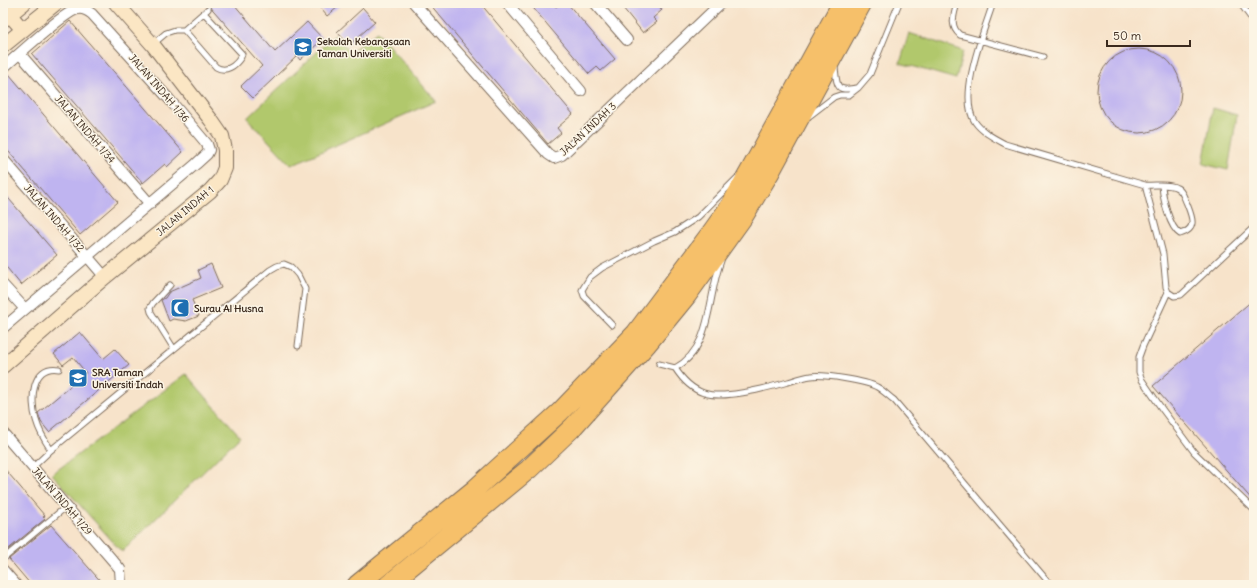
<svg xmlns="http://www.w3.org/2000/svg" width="1257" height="588" viewBox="0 0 1257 588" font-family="Delius,sans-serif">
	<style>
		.green { fill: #b1c86c; stroke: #767945 }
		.building { fill: #bfb4f0 }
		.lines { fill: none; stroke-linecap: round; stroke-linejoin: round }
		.lane-casing { stroke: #7d6b5a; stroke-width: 7 }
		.street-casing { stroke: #7d6b5a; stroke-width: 12 }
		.secondary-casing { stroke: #7d6b5a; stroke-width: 16 }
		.highway-casing { stroke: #7d6b5a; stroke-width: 21 }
		.lane { stroke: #fff; stroke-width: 5 }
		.street { stroke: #fff; stroke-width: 10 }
		.secondary { stroke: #fbe6c4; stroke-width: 14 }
		.highway { stroke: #f6c06b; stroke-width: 19 }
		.labels { text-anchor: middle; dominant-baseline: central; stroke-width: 3; stroke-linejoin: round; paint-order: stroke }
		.poi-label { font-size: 10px; font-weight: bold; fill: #3b2a1e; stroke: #fcf5e5; text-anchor: start }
		.street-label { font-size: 10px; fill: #3b2a1e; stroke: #fcf5e5 }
	</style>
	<rect width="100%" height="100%" fill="#fcf5e5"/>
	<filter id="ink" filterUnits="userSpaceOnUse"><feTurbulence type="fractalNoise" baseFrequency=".025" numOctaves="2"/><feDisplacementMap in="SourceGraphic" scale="8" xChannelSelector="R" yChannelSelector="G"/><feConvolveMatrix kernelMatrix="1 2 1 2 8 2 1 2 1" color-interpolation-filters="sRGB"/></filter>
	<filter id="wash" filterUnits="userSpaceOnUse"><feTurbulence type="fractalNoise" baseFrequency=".012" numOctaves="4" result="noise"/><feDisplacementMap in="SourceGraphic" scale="16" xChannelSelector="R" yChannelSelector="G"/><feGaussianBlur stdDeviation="0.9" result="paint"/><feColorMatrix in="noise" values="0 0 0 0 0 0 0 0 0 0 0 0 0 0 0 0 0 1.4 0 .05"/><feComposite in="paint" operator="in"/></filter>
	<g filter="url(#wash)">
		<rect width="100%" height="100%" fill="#f7e3ca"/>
		<path class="green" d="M377,32L436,101L291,165L247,118L335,35L350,52Z
			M909,33L963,51L956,79L900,63Z
			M1213,108L1237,115L1228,170L1203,164Z
			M186,374L240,436L122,552L52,474Z"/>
		<g id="blocks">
			<path class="building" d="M207,3H233L275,52L307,22L323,39L300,60L297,56L253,98L241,86L262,66Z
				M316,3H343L327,16Z
				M429,3H480L573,114L557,128L561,133L548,144Z
				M529,3H552L556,7L561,3H567L615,59L601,71L597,67L589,74Z
				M619,3H656L662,10L653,18L657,22L643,33Z
				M363,8L375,22L349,45L337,32Z
				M70,21L183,152L167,167L165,164L143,183L32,54Z
				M1097 91a42 42 0 1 1 84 0a42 42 0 1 1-84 0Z
				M9,74L118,202L80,235L3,145V79Z
				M3,192L57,255L21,285L3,263Z
				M211,264L221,288L192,300L199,316L186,321L173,319L169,321L161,300L165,298L169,292L201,278L198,270Z
				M1254,299V502L1153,386Z
				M80,332L103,359L115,349L129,365L49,432L41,422L38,413L86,373L73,357L63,365L54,354Z
				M3,467L45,516L43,517L45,519L5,552L3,549Z
				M51,525L104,585H31L9,559Z"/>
		</g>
	</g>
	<g filter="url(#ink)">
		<use href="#blocks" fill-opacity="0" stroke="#7d6b5a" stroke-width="1"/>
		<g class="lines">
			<g class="lane-casing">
				<path id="lane" d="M957,3C954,15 949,26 960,35L1043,57
					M993,3C984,31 957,96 975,122C982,132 994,138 1005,144L1145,185L1163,254L1166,287L1168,292L1174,296L1181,295L1254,227
					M1240,3L1254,22
					M184,30L216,67C226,73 235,66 241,57L242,54L204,13
					M153,44L166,33L175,30H184L208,9
					M835,67C837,87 836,92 857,88
					M808,117L834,97L840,95H849L858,88L870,74L899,3
					M1145,185C1155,186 1169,183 1177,188C1183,191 1184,198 1187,204C1192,217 1198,229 1180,234C1169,227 1163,198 1162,186
					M170,285L153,303L150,308L151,312L174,349
					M1168,292L1143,346L1139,357V372L1142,380L1162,409L1194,452L1254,510
					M612,325L584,296L582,290L590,277L602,268L654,241L675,232L698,217L737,178
					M659,364L675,368C682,379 691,389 704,393C724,400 767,388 788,382C795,380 803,377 811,376C823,374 866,381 877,387C883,390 888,396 894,400L1051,585
					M675,368C713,348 707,296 721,261
					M51,450C45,441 39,431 36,420C30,401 31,364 59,369
					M32,468L51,450L270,270L277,266L284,264L291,267L298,275L305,289L298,346
					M3,559L67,506"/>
			</g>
			<g class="street-casing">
				<path id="street" d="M414,3L548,154L554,158L562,155L721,3
					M507,3L581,91
					M595,3L627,40
					M20,54L150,204
					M3,68C16,57 65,11 78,9C84,8 88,11 92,14L169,99L207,144L209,150L207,154L196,164L3,328
					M3,159L105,277
					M3,285L25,309
					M3,433L120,569L121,585
					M3,570L16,585"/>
			</g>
			<g class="secondary-casing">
				<path id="secondary" d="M3,7L23,30
					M3,20L24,3
					M3,46L56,3
					M3,366L105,277L210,191L220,180L225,168V150L222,136L211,120L153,45L116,3"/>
			</g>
			<g class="highway-casing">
				<path id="highway" d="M357,585L474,490L560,412L636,333L711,233L731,205L759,155L842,3
					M388,585L529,469L572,428L646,345L687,295L743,217L770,172L862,3"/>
			</g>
			<use href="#lane" class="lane"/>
			<use href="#street" class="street"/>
			<use href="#secondary" class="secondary"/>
			<use href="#highway" class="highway"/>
		</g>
	</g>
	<defs>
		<g id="school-square" transform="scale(1)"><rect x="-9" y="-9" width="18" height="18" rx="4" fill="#1f6fb2" stroke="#fcf5e5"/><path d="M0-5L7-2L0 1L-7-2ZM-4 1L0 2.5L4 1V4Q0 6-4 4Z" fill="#fff"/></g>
		<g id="mosque-square" transform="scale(1)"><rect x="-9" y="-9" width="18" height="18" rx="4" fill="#1f6fb2" stroke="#fcf5e5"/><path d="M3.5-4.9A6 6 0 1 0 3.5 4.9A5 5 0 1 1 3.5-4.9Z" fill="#fff"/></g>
	</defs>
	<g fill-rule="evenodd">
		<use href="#school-square" x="303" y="47"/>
		<use href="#mosque-square" x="180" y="308"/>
		<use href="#school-square" x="78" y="378"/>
	</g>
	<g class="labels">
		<g class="poi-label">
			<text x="317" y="41">Sekolah Kebangsaan<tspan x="317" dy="12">Taman Universiti</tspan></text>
			<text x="194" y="308">Surau Al Husna</text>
			<text x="92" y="372">SRA Taman<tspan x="92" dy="12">Universiti Indah</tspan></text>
		</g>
		<g class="street-label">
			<text transform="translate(159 88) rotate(49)">JALAN INDAH 1/36</text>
			<text transform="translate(85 129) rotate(49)">JALAN INDAH 1/34</text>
			<text transform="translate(588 129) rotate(-43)">JALAN INDAH 3</text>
			<text transform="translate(185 211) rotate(-40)">JALAN INDAH 1</text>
			<text transform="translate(54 218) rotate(49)">JALAN INDAH 1/32</text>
			<text transform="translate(62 501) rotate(49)">JALAN INDAH 1/29</text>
		</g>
	</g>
	<rect width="1257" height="588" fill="none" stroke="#fcf5e5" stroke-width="16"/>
	<path d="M1107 40v6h83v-6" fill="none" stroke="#3b2a1e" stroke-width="2"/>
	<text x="1113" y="40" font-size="12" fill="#3b2a1e" stroke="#fcf5e5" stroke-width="3" paint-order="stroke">50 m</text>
</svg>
